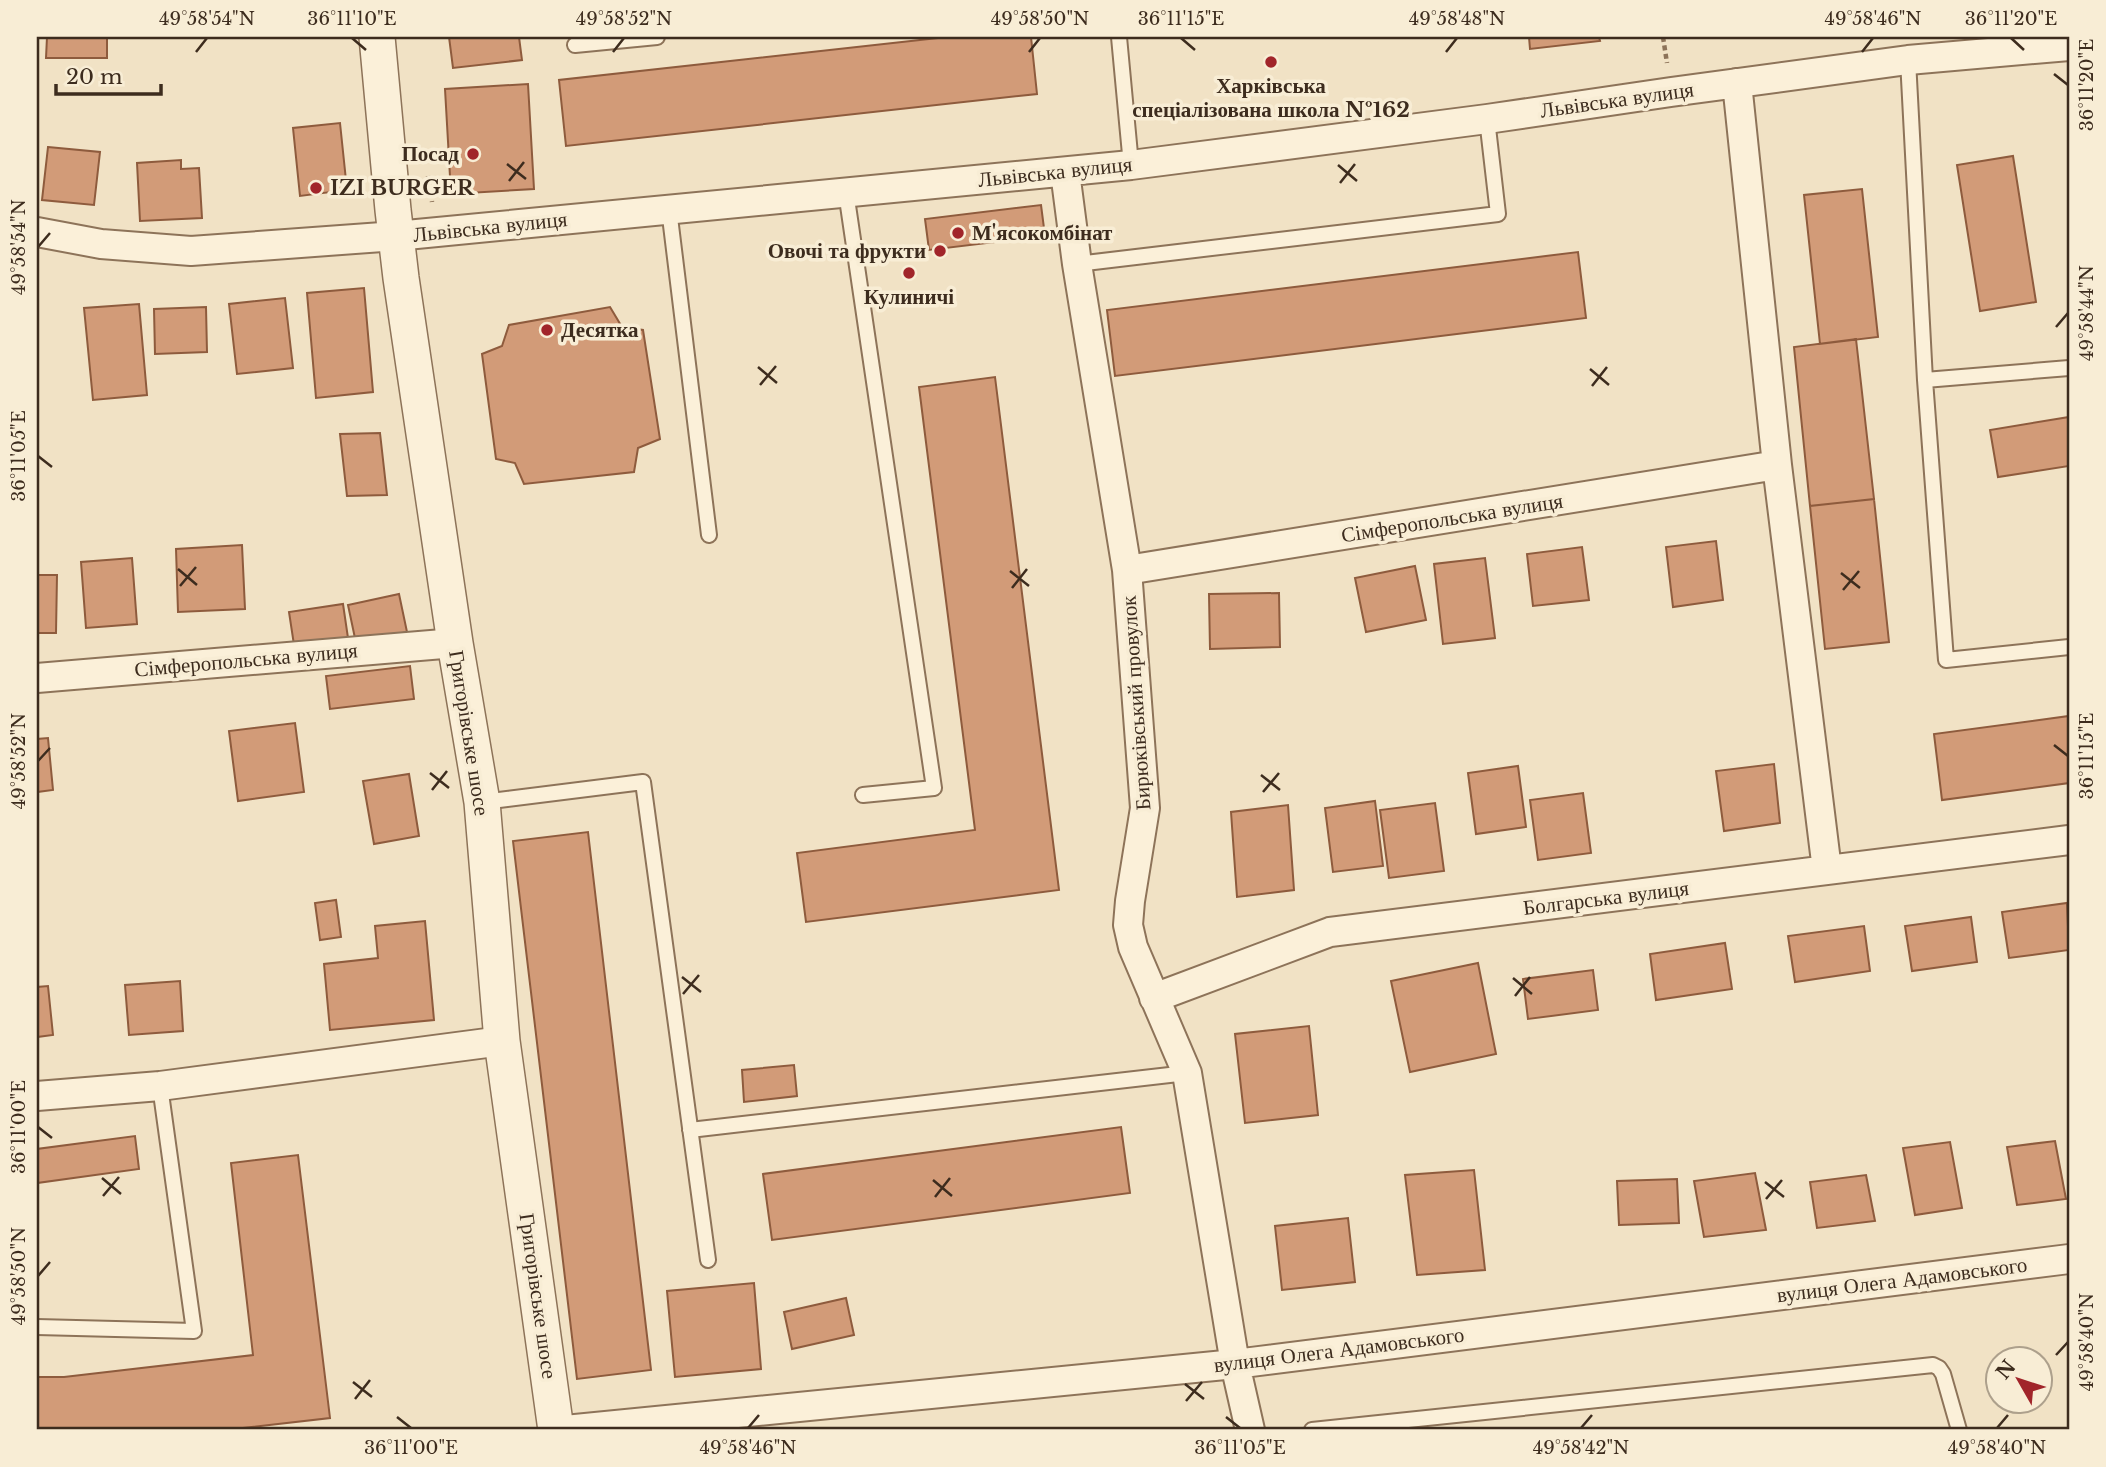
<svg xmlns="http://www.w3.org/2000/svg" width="2106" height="1467" viewBox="0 0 2106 1467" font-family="'Libre Baskerville',serif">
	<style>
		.building { fill: #d29b78; stroke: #8e5b3d; stroke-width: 2 }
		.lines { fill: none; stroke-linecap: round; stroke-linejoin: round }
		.service-casing { stroke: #8d7359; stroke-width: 18 }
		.minor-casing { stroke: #8d7359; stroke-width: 32 }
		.tertiary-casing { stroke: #8d7359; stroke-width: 38 }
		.path { stroke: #8d7359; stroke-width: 4.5; stroke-dasharray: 5 3.5; stroke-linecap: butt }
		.service { stroke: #fbf0d9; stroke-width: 14 }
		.minor { stroke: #fbf0d9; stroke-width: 28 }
		.tertiary { stroke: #fbf0d9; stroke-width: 35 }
		.ticks { fill: none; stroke: #3d2c1e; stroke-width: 2.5 }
		.poi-dot { fill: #a1252a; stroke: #f8edd5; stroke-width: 2.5 }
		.labels { text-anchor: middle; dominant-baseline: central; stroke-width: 7; stroke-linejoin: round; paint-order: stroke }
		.poi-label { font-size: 21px; font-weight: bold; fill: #3d2c1e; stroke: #f8edd5; text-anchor: start }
		.street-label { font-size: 21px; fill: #3d2c1e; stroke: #f8edd5 }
		.neatline { fill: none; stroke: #3d2c1e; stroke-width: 2.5 }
		.ticks-label { font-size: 18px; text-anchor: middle; fill: #3d2c1e }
	</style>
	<rect width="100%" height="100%" fill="#f1e2c5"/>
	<path class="building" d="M47,37H107V58H46Z
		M449,37H519L522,60L453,68Z
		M947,37H1031L1037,94L566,146L559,80Z
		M1529,37H1599L1600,41L1530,49Z
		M528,84L534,189L451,194L445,89Z
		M340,123L347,190L300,196L293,128Z
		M48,147L100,152L94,205L42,200Z
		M2013,156L2036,302L1980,311L1957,165Z
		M181,160V169L199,168L202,218L140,221L137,163Z
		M1862,189L1878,337L1820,344L1804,195Z
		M1041,205L1045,236L929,250L925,219Z
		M1578,252L1586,318L1115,376L1107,310Z
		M364,288L373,392L316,398L307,293Z
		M285,298L293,368L237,374L229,304Z
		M139,304L147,395L93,400L84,308Z
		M206,307L207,352L155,354L154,309Z
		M610,307L622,327L643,330L660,439L638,448L634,472L524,484L515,463L496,459L482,354L502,346L509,325Z
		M1856,339L1874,499L1810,506L1794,347Z
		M995,377L1059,890L806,922L797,853L975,830L919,387Z
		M2069,417V466L1998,477L1990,430Z
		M380,433L387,495L347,496L340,434Z
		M1874,499L1889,642L1825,649L1810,506Z
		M1716,541L1723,600L1673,607L1666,547Z
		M242,545L245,609L178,612L176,549Z
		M1582,547L1589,600L1533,606L1527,554Z
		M132,558L137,624L86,628L81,562Z
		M1485,558L1495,638L1443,644L1434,564Z
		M1415,566L1426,620L1366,632L1355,578Z
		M37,575H57L56,633H37Z
		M1279,593L1280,647L1210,649L1209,594Z
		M399,594L407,632L356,643L348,605Z
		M343,604L348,638L294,645L289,612Z
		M410,666L414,699L330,709L326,676Z
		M2069,716V783L1942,800L1934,734Z
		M295,723L304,792L238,801L229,731Z
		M48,738L53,790L37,792V739Z
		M1774,764L1780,823L1724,831L1716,771Z
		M1518,766L1526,827L1476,834L1468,773Z
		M409,774L419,836L374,844L363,781Z
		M1583,793L1591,853L1538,860L1530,800Z
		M1375,801L1383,866L1333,872L1325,808Z
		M1435,803L1444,871L1389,878L1380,810Z
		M1288,805L1294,890L1237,897L1231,812Z
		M588,832L651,1370L577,1379L513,841Z
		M336,900L341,937L320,940L315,903Z
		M2067,903L2069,950L2009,958L2002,912Z
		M1971,917L1977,962L1912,971L1905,926Z
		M425,921L434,1020L330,1030L324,964L378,958L375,926Z
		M1864,926L1870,971L1795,982L1788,936Z
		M1725,943L1732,989L1656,1000L1650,954Z
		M1478,963L1496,1054L1410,1072L1391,981Z
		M1593,970L1598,1010L1528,1019L1523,979Z
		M180,981L183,1031L129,1035L125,985Z
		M48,986L53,1035L37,1037V987Z
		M1309,1026L1318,1115L1245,1123L1235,1034Z
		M794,1065L797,1096L744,1102L742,1070Z
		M1121,1127L1130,1193L772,1240L763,1174Z
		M135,1136L139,1169L37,1183V1149Z
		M2055,1141L2066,1199L2017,1205L2007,1147Z
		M1950,1142L1962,1208L1915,1215L1903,1148Z
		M298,1155L330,1418L225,1430H37V1377H64L253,1355L231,1163Z
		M1474,1170L1485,1270L1417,1275L1405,1175Z
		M1755,1173L1766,1230L1704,1237L1694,1181Z
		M1866,1175L1875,1221L1817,1228L1810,1182Z
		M1677,1179L1679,1223L1619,1225L1617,1181Z
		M1348,1218L1355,1282L1282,1290L1275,1226Z
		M754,1283L761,1369L675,1377L667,1291Z
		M846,1298L854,1335L792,1349L784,1312Z"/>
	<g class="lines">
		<g class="service-casing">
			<path id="service" d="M1119,37L1131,165
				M575,45L657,37
				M1908,60L1925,380L1946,660L2069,647
				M846,192L934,788L863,795
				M669,209L709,535
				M1077,264L1498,214L1487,119
				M1925,380L2069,368
				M483,802L643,782L708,1260
				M690,1130L1187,1073
				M37,1327L194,1331L160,1086
				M1312,1430L1933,1365L1939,1368L1943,1374L1959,1430"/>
		</g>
		<g class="minor-casing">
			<path id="minor" d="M1737,83L1777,465L1827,870
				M1065,172L1077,264L1127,570L1145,808L1130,901L1128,925L1133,947L1187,1073L1235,1364L1250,1430
				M37,232L101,244L191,251L396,236L1131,165L1487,119L1671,92L1908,60L2069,46
				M1127,570L1777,465
				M37,678L455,643
				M1154,998L1330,932L2069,840
				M37,1096L160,1086L502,1041
				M565,1430L1235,1364L2069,1259"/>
		</g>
		<g class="tertiary-casing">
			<path id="tertiary" d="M377,37L393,210L401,278L455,643L482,802L502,1041L556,1430"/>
		</g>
		<path class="path" d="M1663,37L1667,63
			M428,176L432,202"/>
		<use href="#service" class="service"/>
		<use href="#minor" class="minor"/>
		<use href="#tertiary" class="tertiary"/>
	</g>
	<path class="ticks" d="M352,38L366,50M1181,38L1195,50M2011,38L2024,50M196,52L207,38M613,52L624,38M1029,52L1040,38M1446,52L1457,38M1862,52L1873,38M2054,74L2068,85M507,164L526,179M1338,165L1357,181M509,181L524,162M1340,183L1355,164M38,247L50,233M2056,327L2068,313M758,367L777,383M1590,369L1609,385M760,385L776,366M1592,386L1607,367M38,456L52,467M178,569L197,585M1010,571L1029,586M1841,573L1860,588M180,586L196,567M1012,588L1027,569M1843,590L1859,571M2054,745L2068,756M38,761L50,748M430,773L449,788M1261,775L1280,790M432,790L447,771M1263,792L1279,773M682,977L701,992M1513,978L1532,994M683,994L699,975M1515,996L1530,977M38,1127L52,1138M102,1178L121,1194M933,1180L952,1196M1765,1182L1784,1197M103,1196L119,1177M935,1197L950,1178M1766,1199L1782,1180M38,1276L50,1262M2056,1355L2068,1342M353,1382L372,1397M1185,1384L1204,1399M355,1399L370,1380M1186,1401L1202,1382M397,1417L411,1428M1226,1417L1240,1428M748,1428L759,1415M1581,1428L1592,1415M1997,1428L2008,1415"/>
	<g class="poi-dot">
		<circle cx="1271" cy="62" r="7"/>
		<circle cx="473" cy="154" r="7"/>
		<circle cx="316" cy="188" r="7"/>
		<circle cx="958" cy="233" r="7"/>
		<circle cx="940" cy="251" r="7"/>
		<circle cx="909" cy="273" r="7"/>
		<circle cx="547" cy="330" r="7"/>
	</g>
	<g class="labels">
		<g class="poi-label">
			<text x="1271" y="86" text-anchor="middle">Харківська<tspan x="1271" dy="24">спеціалізована школа №162</tspan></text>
			<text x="459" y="154" text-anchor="end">Посад</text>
			<text x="330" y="188">IZI BURGER</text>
			<text x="972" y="233">М'ясокомбінат</text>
			<text x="926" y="251" text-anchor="end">Овочі та фрукти</text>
			<text x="909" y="297" text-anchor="middle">Кулиничі</text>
			<text x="561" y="330">Десятка</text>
		</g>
		<g class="street-label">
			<text transform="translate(1617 100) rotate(-8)">Львівська вулиця</text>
			<text transform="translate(1055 172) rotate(-6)">Львівська вулиця</text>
			<text transform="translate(490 227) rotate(-6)">Львівська вулиця</text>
			<text transform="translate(1452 518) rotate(-9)">Сімферопольська вулиця</text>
			<text transform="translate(246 660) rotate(-5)">Сімферопольська вулиця</text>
			<text transform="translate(1136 703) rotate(-94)">Бирюківський провулок</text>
			<text transform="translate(469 733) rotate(81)">Григорівське шосе</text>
			<text transform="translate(1606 898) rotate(-7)">Болгарська вулиця</text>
			<text transform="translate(1902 1280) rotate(-7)">вулиця Олега Адамовського</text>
			<text transform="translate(538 1296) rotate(82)">Григорівське шосе</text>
			<text transform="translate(1339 1350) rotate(-7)">вулиця Олега Адамовського</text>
		</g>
	</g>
	<rect width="2106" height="1467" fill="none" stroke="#f8edd5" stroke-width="77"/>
	<g transform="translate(2019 1380) rotate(309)"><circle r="33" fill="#f8edd5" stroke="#ada08c" stroke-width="2"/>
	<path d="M0-5L12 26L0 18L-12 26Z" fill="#a1252a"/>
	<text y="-10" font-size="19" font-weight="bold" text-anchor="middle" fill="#3d2c1e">N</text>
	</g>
	<path d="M56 84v10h105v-10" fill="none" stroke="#3d2c1e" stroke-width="3.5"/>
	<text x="66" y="84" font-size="21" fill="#3d2c1e" stroke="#f8edd5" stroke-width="5" paint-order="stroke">20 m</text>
	<rect x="38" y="38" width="2030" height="1390" class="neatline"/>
	<g class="ticks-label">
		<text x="207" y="25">49°58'54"N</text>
		<text x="352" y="25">36°11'10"E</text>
		<text x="624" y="25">49°58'52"N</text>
		<text x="1040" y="25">49°58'50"N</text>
		<text x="1181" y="25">36°11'15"E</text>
		<text x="1457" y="25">49°58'48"N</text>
		<text x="1873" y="25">49°58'46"N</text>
		<text x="2011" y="25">36°11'20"E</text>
		<text transform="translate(2087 85) rotate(-90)" y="6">36°11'20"E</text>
		<text transform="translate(19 247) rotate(-90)" y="6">49°58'54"N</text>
		<text transform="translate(2087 313) rotate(-90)" y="6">49°58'44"N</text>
		<text transform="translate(19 456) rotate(-90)" y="6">36°11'05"E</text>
		<text transform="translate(2087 756) rotate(-90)" y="6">36°11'15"E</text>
		<text transform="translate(19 761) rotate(-90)" y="6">49°58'52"N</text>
		<text transform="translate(19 1127) rotate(-90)" y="6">36°11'00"E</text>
		<text transform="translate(19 1276) rotate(-90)" y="6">49°58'50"N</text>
		<text transform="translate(2087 1342) rotate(-90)" y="6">49°58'40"N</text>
		<text x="411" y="1454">36°11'00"E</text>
		<text x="748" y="1454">49°58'46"N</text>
		<text x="1240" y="1454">36°11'05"E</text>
		<text x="1581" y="1454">49°58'42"N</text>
		<text x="1997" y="1454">49°58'40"N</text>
	</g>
</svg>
